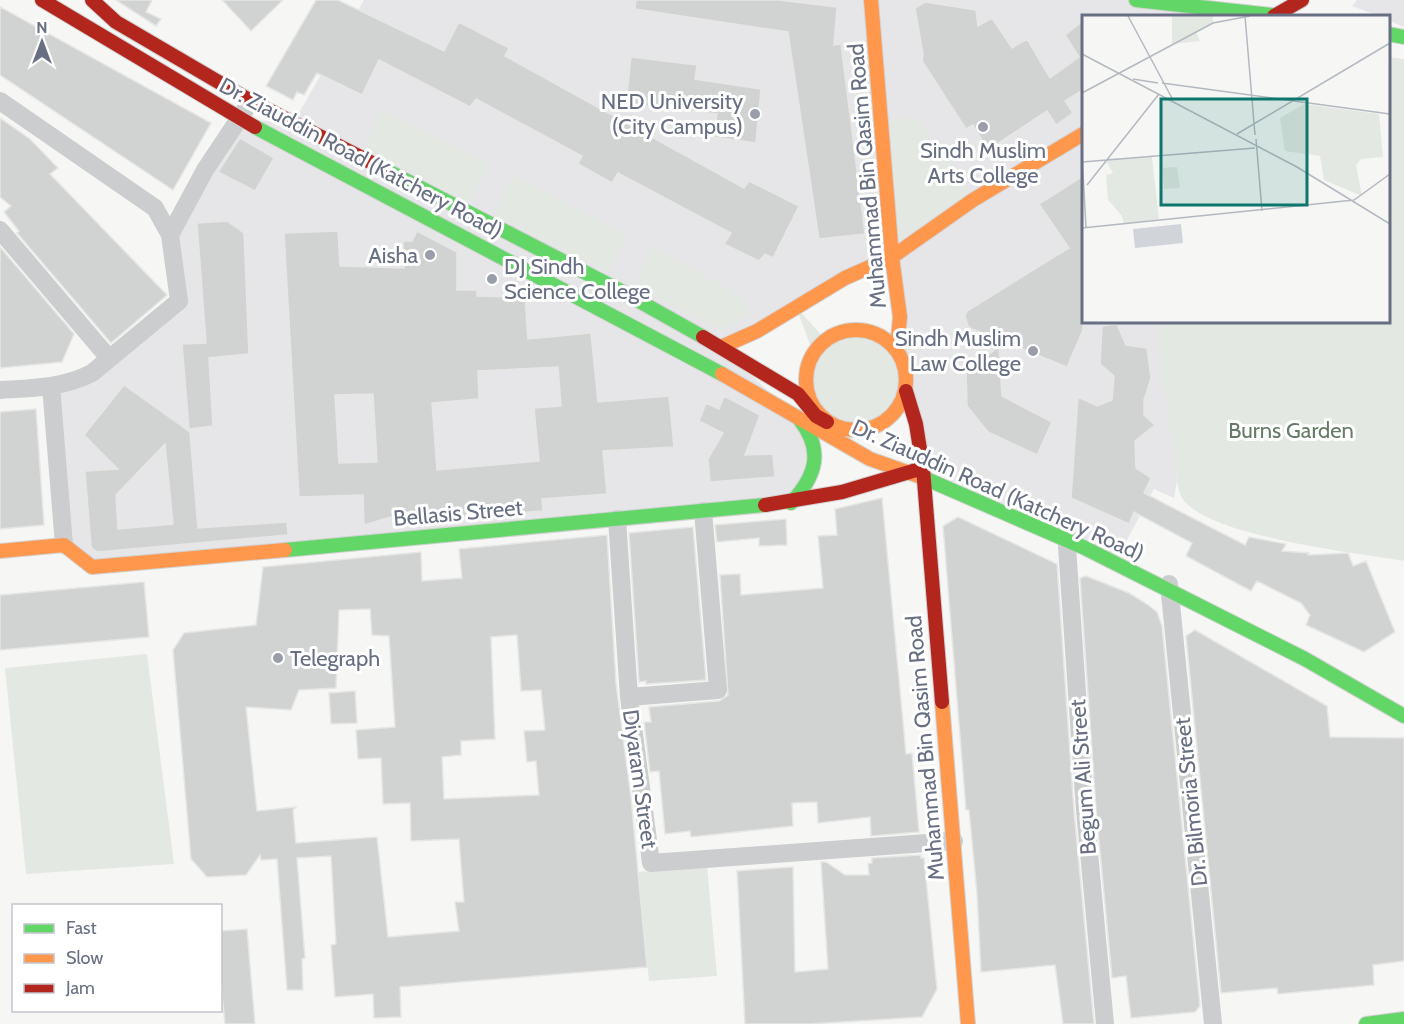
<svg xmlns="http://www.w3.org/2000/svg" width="1404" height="1024" viewBox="0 0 1404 1024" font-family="Cabin,sans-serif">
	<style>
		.built { fill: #e6e6e8 }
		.green { fill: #e4e8e3 }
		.building { fill: #d1d2d2; stroke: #e6e6e5; stroke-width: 1.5; fill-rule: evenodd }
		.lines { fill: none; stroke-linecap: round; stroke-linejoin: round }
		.fast-casing { stroke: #d2d2d3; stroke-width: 16 }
		.slow-casing { stroke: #d2d2d3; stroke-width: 16 }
		.jam-casing { stroke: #d2d2d3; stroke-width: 16 }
		.street { stroke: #cccdcf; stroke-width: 18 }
		.fast { stroke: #63d668; stroke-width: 14 }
		.slow { stroke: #ff974d; stroke-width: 14 }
		.jam { stroke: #b3261e; stroke-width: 14 }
		.poi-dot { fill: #9a9eab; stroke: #fff; stroke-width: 2 }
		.labels { text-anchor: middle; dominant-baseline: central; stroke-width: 6; stroke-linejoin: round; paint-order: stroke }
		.poi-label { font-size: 22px; fill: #686f83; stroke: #fff; text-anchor: end }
		.street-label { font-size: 22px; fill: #686f83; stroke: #fff }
		.park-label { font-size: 22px; fill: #667b68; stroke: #fff }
		.inset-road { fill: none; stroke: #b4b8c0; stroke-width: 1.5 }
		.view { fill: #0f766e; fill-opacity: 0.15; stroke: #0f766e; stroke-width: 3 }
		.inset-edge { fill: none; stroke: #686f83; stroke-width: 3 }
	</style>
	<rect width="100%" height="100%" fill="#f6f6f5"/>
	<path class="built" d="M364,0H1138L1274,16H1083V321H1159L1177,481L1174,498L1154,489L1119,555L923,468L908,380L892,251L721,347L812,432L799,495L92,567L63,540L51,386L76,381L179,301L170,235L240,119L293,123Z
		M1357,0H1404V27L1388,20V16H1379L1352,6Z"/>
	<path class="green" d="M1388,57L1404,59V561C1355,553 1217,537 1185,502C1179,496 1179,489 1177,481L1156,321H1388Z
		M383,109L489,163L469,203L363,148Z
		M911,117L920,119L973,200L892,250L883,122Z
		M513,175L626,235L608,273L494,215Z
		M652,248L730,289L753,313L721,331L634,286Z
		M796,307L825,339C841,330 860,325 877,334C957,376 854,493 807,386C803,375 812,365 812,355C811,343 800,319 796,307Z
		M147,654L174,864L26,874L5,668Z
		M707,866L717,976L649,981L638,872Z"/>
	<path class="building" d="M116,0H152L146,12L161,19L156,26Z
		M222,0H283L251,31Z
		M316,0H338L444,51L459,22L509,48L505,56L744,188L749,181L799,206L773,258L765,254L759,261L724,244L731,233L618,173L612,183L578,164L582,156L476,99L470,107L379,60L362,95L317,73L304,95L297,92L293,100L266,86Z
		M636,0H779L837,7L834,45L841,44L865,234L819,239L788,32L635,9Z
		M925,2L976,10L978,26L992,18L1012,48L1027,39L1050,78L1079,57L1065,35L1083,21V90L1065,101L1073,113L1056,125L1047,111L988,150L973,125L966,129L922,61L923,54L915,8Z
		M0,7L211,123L173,190L0,75Z
		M631,57L697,65L695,79L761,89L756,143L714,137L717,114L626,104Z
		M0,118L30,139L58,168L50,174L167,295L111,343L17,233L19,231L4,212L11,206L0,197Z
		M240,138L274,158L255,191L218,172Z
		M1083,176V330L1067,367L972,329L968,326L965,316L967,311L1069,248L1039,204Z
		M227,221L244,233L249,354L209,358L213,426L189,429L182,344L206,343L197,223Z
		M338,231L340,266L404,268L403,241H412L417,231L457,252V290H477V296L525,297L528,339L591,333L598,402L669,396L674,447L603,451L607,494L542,499L543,511L409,521L408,512L364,525L363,495L299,497L284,233ZM558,367L561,406L534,408L539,461L437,470L432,403L479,399L478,371ZM373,394L377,462L339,463L335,395Z
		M0,247L74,334L62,362L0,368Z
		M1117,324L1126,345L1147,348L1151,378L1144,400V415L1155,425L1135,441L1136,468L1151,478L1144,493L1245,545L1249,537L1286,544L1282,551L1309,553L1308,555L1348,553L1353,566L1366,561L1395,632L1364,652L1306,625L1310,615L1301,603L1257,581L1251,591L1186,556L1192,543L1134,512L1129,524L1071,498L1078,397L1097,406L1112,400L1114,376L1100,364L1102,326Z
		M999,347L1002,396L1052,422L1037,455L988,432L967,406L966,371Z
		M124,385L190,432L198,528L287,522L288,535L97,552L91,547L85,471L118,469L84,435ZM165,444L173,524L118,529L116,495Z
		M724,396L760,415L745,455L773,454L775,477L710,482L708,459L723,433L699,421L706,403L719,409Z
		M36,409L44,525L0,529V412Z
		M882,498L906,754L912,753L919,832L871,836L870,817L818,823L817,802L792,803L793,826L691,837L690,831L665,834L659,771L650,772L644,722H651L649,707L719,701L728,695L720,575L740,574L741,595L823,588L818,536L837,535L835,509Z
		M958,517L1057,564L1074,811L1094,1024H1063L1055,965L981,972L977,893L969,810H966L943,526Z
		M786,519L787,545L759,546V538L717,542L715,525Z
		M693,527L706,680L646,684V681L639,682L629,533Z
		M607,535L616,683L631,798L647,967L400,987L401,1017L374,1018L373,994L335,997L331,945L336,944L331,856L297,858L305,958L302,959L303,990H287L277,859L261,860L260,855L246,875L207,877L191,859L173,650L184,633L256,625L263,567L421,552L422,581L462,578L459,549ZM370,609L372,635L389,636L395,727L356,730L358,759L381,758L383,804L410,803L411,841L459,839L464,902H455L459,931L388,937L377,837L296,843L293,810L296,807L257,811L246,707L291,710L299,690L336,688L339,610ZM517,635L521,691L541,690L545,730L524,731L527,762L536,761L539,795L444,799L442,757L461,755V741L495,739L491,637Z
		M1086,576L1129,593L1147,604L1157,612L1162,626L1200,1006L1195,1012L1131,1018L1126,976L1112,978L1096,809L1080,578Z
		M144,582L149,637L0,650V595Z
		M1195,630L1327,706L1330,737L1404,738V961L1373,965L1374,985L1278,994L1277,988L1221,993L1186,636Z
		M355,691L357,723L331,724L329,693Z
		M921,855V858H924L937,989L922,1017L809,1024H745L737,871L793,867L795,972L828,969L821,862H826L845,875H869L868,864L872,863V858Z
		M247,929L255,1024H225L220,975V931Z"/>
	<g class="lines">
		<g class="fast-casing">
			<path id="fast" d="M1136,0L1280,16
				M1388,34L1404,37
				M255,127L722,374
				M382,168L621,291L703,337
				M924,478L1085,548L1305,659L1404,716
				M791,503C816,476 824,451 800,420
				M285,550L765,505
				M1366,1024L1404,1019"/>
		</g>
		<g class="slow-casing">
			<path id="slow" d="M871,0L892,257L900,317L897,349
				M806 380a50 50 0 1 1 100 0a50 50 0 1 1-100 0Z
				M721,347L757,331L845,278L892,257L973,200L1083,134
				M722,374L870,459L924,478
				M0,551L64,545L92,567L285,550
				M942,702L968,1024"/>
		</g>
		<g class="jam-casing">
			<path id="jam" d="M42,0L255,127
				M92,0L116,22L251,101L382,168
				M1274,16L1302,0
				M703,337L798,394L816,416L827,422
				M906,391L916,424L923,468
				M765,505L842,492L923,468L942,702"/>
		</g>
		<path class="street" d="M0,101L155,208L170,235
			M0,230L108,357
			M51,386L64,545
			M0,390C32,388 63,388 92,373L179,301L170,235L205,170L245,110
			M703,511L718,690L629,697L651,863L954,841
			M617,519L629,697
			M1066,532L1085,810L1105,1024
			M1169,584L1213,1024"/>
		<use href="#fast" class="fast"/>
		<use href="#slow" class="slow"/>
		<use href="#jam" class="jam"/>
	</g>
	<g class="poi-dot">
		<circle cx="755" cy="114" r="6"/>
		<circle cx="983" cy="127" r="6"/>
		<circle cx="430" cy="255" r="6"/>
		<circle cx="492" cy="279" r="6"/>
		<circle cx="1033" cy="351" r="6"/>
		<circle cx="278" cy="658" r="6"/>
	</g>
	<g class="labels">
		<g class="poi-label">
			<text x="743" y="101">NED University<tspan x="743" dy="25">(City Campus)</tspan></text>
			<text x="983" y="150" text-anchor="middle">Sindh Muslim<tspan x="983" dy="25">Arts College</tspan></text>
			<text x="418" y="255">Aisha</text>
			<text x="504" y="266" text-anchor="start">DJ Sindh<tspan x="504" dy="25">Science College</tspan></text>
			<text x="1021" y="338">Sindh Muslim<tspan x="1021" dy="25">Law College</tspan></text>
			<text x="290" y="658" text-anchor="start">Telegraph</text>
		</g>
		<g class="street-label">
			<text transform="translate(361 158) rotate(28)">Dr. Ziauddin Road (Katchery Road)</text>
			<text transform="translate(867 176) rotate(-95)">Muhammad Bin Qasim Road</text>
			<text transform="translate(998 490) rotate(24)">Dr. Ziauddin Road (Katchery Road)</text>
			<text transform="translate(458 513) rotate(-5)">Bellasis Street</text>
			<text transform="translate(925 748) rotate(-95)">Muhammad Bin Qasim Road</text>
			<text transform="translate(1083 777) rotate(-94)">Begum Ali Street</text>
			<text transform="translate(640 779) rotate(82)">Diyaram Street</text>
			<text transform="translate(1191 802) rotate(-96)">Dr. Bilmoria Street</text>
		</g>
		<g class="park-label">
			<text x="1291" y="430">Burns Garden</text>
		</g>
	</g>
	<g transform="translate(1082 15)">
		<rect width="308" height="308" fill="#f6f6f5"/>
		<path d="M90,1H131V8L114,17L118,26L90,29ZM222,89L297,99L301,142L279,144L274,150L280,181L242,165L238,141L203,136L198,103ZM70,142L77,204L42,209L40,201L26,185L24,160L31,158L23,144ZM95,152L98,173L82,174L80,153Z" fill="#e4e8e3"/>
		<path d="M99,209L101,228L53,233L51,214Z" fill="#d1d5da"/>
		<path class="inset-road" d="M46,1L91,85M163,1L173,120M0,39L215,152L308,209M51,64L76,68M80,68L308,99M0,78L131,8L168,1M155,119L308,28M174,124L180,196M0,140L4,213M0,147L173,133M5,170L77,79M0,213L272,185L308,159"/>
		<path class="view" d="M79,84H225V190H79Z"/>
		<rect width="308" height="308" class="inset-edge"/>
	</g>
	<rect x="12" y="904" width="210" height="108" fill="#ffffff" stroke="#c3c5cd" stroke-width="1.5"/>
	<rect x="24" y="924" width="30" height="9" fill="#63d668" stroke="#c3c5cd" stroke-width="1.5"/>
	<text x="66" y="934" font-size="18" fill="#686f83">Fast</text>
	<rect x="24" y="954" width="30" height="9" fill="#ff974d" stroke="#c3c5cd" stroke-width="1.5"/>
	<text x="66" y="964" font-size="18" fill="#686f83">Slow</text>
	<rect x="24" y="984" width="30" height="9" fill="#b3261e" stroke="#c3c5cd" stroke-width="1.5"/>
	<text x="66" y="994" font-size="18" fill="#686f83">Jam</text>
	<g transform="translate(42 42)" stroke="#ffffff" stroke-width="4.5" paint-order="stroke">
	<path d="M0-4.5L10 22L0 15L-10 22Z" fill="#686f83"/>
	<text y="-9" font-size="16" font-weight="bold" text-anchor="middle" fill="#686f83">N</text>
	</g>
</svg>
